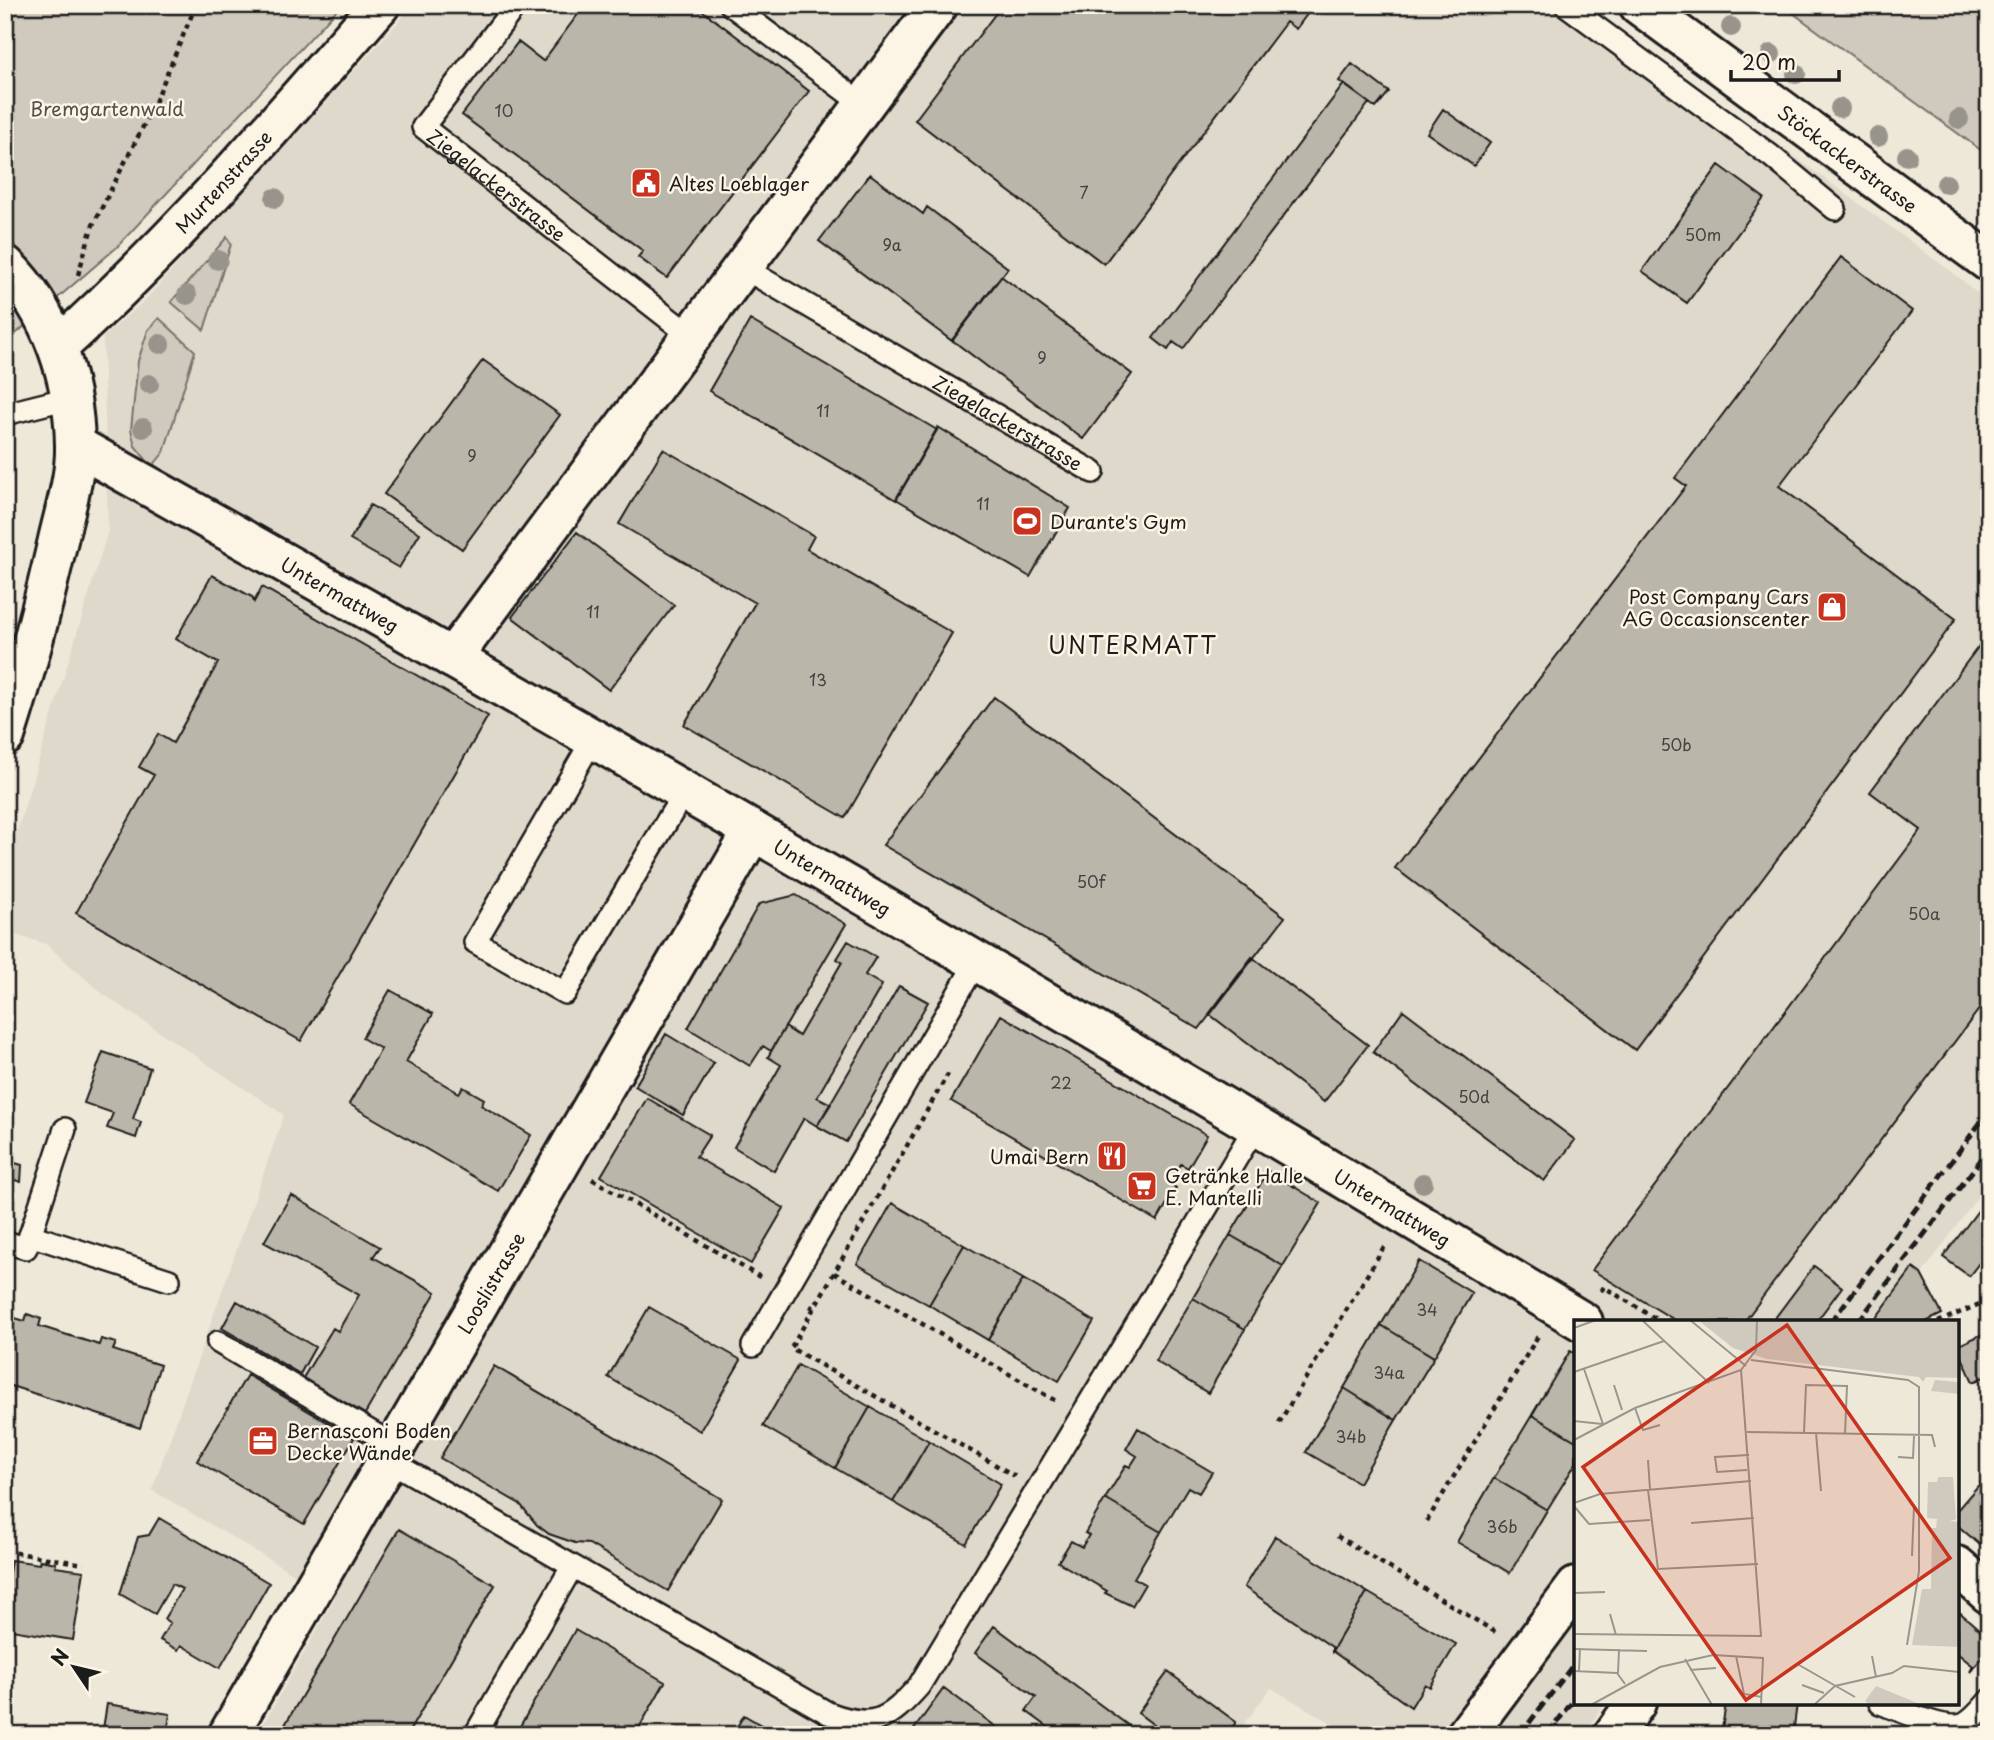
<svg xmlns="http://www.w3.org/2000/svg" width="1994" height="1740" viewBox="0 0 1994 1740" font-family="'Playpen Sans',sans-serif">
	<style>
		.built { fill: #ded9cb }
		.green { fill: #cfcabd; stroke: #76736c; stroke-width: 2 }
		.building { fill: #bab6aa; stroke: #1c1c1c; stroke-width: 2 }
		.lines { fill: none; stroke-linecap: round; stroke-linejoin: round }
		.lane-casing { stroke: #1c1c1c; stroke-width: 26 }
		.street-casing { stroke: #1c1c1c; stroke-width: 44 }
		.secondary-casing { stroke: #1c1c1c; stroke-width: 44 }
		.path { stroke: #1c1c1c; stroke-width: 4.5; stroke-dasharray: 5 5; stroke-linecap: butt }
		.lane { stroke: #fcf5e5; stroke-width: 21 }
		.street { stroke: #fcf5e5; stroke-width: 38 }
		.secondary { stroke: #fcf5e5; stroke-width: 38 }
		.rail { stroke: #1c1c1c; stroke-width: 5; stroke-dasharray: 10 5; stroke-linecap: butt }
		.tree { fill: #98948b }
		.labels { text-anchor: middle; dominant-baseline: central; stroke-width: 5; stroke-linejoin: round; paint-order: stroke }
		.number-label { font-size: 16px; fill: #444240 }
		.park-label { font-size: 19px; fill: #52504c; stroke: #fcf5e5 }
		.street-label { font-size: 19px; fill: #1c1c1c; stroke: #fcf5e5 }
		.poi-label { font-size: 19px; fill: #1c1c1c; stroke: #fcf5e5; text-anchor: start }
		.quarter-label { font-size: 23px; letter-spacing: 2px; fill: #1c1c1c; stroke: #fcf5e5 }
		.inset-road { fill: none; stroke: #9a968d; stroke-width: 2 }
		.view { fill: #c8321e; fill-opacity: 0.15; stroke: #c8321e; stroke-width: 3.5 }
		.inset-edge { fill: none; stroke: #1c1c1c; stroke-width: 3.5 }
	</style>
	<rect width="100%" height="100%" fill="#eee8d9"/>
	<filter id="ink" filterUnits="userSpaceOnUse"><feTurbulence type="fractalNoise" baseFrequency=".0143" numOctaves="2"/><feDisplacementMap in="SourceGraphic" scale="14" xChannelSelector="R" yChannelSelector="G"/><feConvolveMatrix kernelMatrix="1 2 1 2 8 2 1 2 1" color-interpolation-filters="sRGB"/></filter>
	<g filter="url(#ink)">
		<path class="built" d="M414,5H1588L1956,275L1989,303V1181L1922,1274L1942,1314L1926,1322H1576V1703H1605L1583,1735H1352L1271,1688L1236,1735H257L335,1598L152,1490L284,1115L103,994L46,944L5,932V871L108,531L103,337L145,300Z"/>
		<path class="green" d="M5,5H341L116,248L5,343Z
			M1782,5H1989V156Z
			M227,237L231,244L204,330L171,302Z
			M159,318L195,351L164,452L152,467L135,446L131,430L138,361L148,330Z"/>
		<path class="building" d="M585,5H695L809,91L667,278L638,257L643,251L462,115L518,42L543,61Z
			M1002,5H1314L1296,29L1286,22L1104,264L915,120Z
			M1352,64L1389,92L1376,108L1339,81Z
			M1344,84L1369,103L1183,349L1173,342L1168,350L1153,338Z
			M1443,109L1490,143L1474,166L1427,133Z
			M1719,165L1764,198L1687,303L1642,271Z
			M870,174L923,214L927,207L1008,268L952,341L819,241Z
			M1841,257L1912,311L1779,486L1956,619L1635,1050L1395,868L1686,486L1675,478Z
			M1001,276L1132,374L1083,439L952,340Z
			M750,320L937,430L896,500L709,391Z
			M483,360L560,415L462,549L384,494Z
			M938,427L1070,508L1030,577L896,499Z
			M663,449L814,536L807,549L952,633L845,818L684,725L755,603L619,524Z
			M370,505L420,533L399,568L350,540Z
			M577,532L674,605L609,690L512,617Z
			M212,575L252,597L254,602L262,587L488,716L301,1041L76,913L154,775L139,767L158,734L173,743L218,663L176,639Z
			M1987,635L1989,996L1744,1322H1678L1592,1270L1921,830L1870,792Z
			M994,697L1285,917L1199,1029L883,845Z
			M796,895L846,924L771,1051L763,1046L750,1066L688,1028L759,904Z
			M848,941L876,957L865,975L882,985L817,1097L831,1104L817,1126L804,1118L774,1171L734,1147L781,1065L768,1057L785,1027L799,1036L842,962L837,959Z
			M1252,957L1368,1045L1324,1102L1209,1014Z
			M899,986L928,1002L846,1142L817,1126Z
			M390,990L433,1014L406,1062L459,1093L463,1087L484,1099L481,1105L531,1135L498,1191L349,1104L381,1049L362,1038Z
			M1403,1010L1575,1140L1544,1181L1373,1052Z
			M1001,1015L1207,1135L1188,1168L1181,1164L1170,1183L1176,1188L1157,1221L951,1101Z
			M666,1034L714,1063L683,1115L635,1086Z
			M103,1052L150,1068L133,1119L141,1122L136,1138L107,1128L113,1113L84,1103Z
			M647,1098L710,1135L696,1157L784,1208L751,1264L601,1176Z
			M5,1160L22,1165L21,1182L5,1177Z
			M1268,1171L1321,1203L1283,1266L1230,1235Z
			M291,1195L380,1247L373,1257L436,1292L365,1414L303,1378L333,1328L338,1331L359,1295L264,1242Z
			M1989,1196V1250L1969,1276L1943,1257Z
			M892,1203L964,1245L929,1305L857,1264Z
			M1230,1235L1283,1266L1245,1329L1193,1298Z
			M964,1245L1023,1279L988,1340L929,1305Z
			M1419,1261L1472,1293L1434,1357L1381,1325Z
			M1814,1266L1842,1287L1816,1322H1772Z
			M1913,1268L1921,1274L1942,1314L1926,1322H1873Z
			M1023,1279L1094,1321L1059,1381L988,1340Z
			M1193,1298L1245,1329L1208,1393L1155,1361Z
			M237,1301L315,1347L300,1374L222,1328Z
			M649,1307L741,1360L700,1431L608,1377Z
			M27,1314L41,1319L39,1326L99,1345L101,1339L116,1343L113,1350L160,1365L140,1428L5,1384V1315L25,1321Z
			M1381,1325L1434,1357L1396,1420L1344,1388Z
			M1989,1331V1375L1973,1382L1957,1346Z
			M1570,1351L1576,1354V1441L1532,1415Z
			M798,1365L870,1407L835,1468L763,1426Z
			M494,1366L722,1499L668,1591L589,1544L575,1543L549,1534L537,1525L520,1504L440,1458Z
			M247,1375L354,1438L304,1524L197,1461Z
			M1344,1388L1396,1420L1359,1483L1306,1452Z
			M870,1407L929,1441L893,1502L835,1468Z
			M1532,1415L1576,1441V1463L1547,1510L1494,1478Z
			M1138,1428L1212,1472L1199,1493L1188,1487L1161,1532L1105,1499L1126,1465L1130,1467L1137,1456L1126,1449Z
			M929,1441L1001,1484L966,1544L893,1502Z
			M1989,1473V1549L1987,1551L1957,1525V1510Z
			M1494,1478L1547,1510L1510,1573L1457,1542Z
			M1105,1499L1161,1532L1134,1578L1145,1584L1132,1606L1105,1593L1107,1591L1058,1562L1071,1541L1082,1547L1089,1535L1085,1533Z
			M159,1518L269,1583L220,1668L181,1645L178,1650L160,1640L170,1623L164,1619L182,1589L172,1584L155,1614L120,1594L138,1537L149,1535Z
			M399,1529L495,1585L407,1735H279Z
			M1275,1536L1367,1592L1332,1651V1647L1244,1587Z
			M11,1560L39,1564L40,1560L56,1563L55,1567L84,1571L73,1640L5,1629V1597Z
			M1367,1592L1456,1644L1430,1687L1425,1684L1411,1707L1332,1651Z
			M1957,1610L1989,1638V1650L1970,1672L1973,1666L1957,1653Z
			M994,1626L1129,1726L1123,1735H1059L1026,1711L1036,1697L975,1653Z
			M575,1630L665,1682L635,1735H515Z
			M1168,1672L1236,1722L1227,1735H1167L1138,1713Z
			M944,1688L1007,1735H910Z
			M1726,1703H1797L1793,1735H1721Z
			M107,1704L170,1714L167,1735H102Z
			M744,1715L778,1735H732Z"/>
		<g class="lines">
			<g class="lane-casing">
				<g id="lane">
					<path id="s1" d="M516,5L423,127L691,336"/>
					<path d="M731,5L864,105"/>
					<path d="M1566,5L1771,156L1835,209"/>
					<path id="s2" d="M742,267L1093,472"/>
					<path d="M5,414L69,398"/>
					<path d="M593,739L475,942L565,993L673,811"/>
					<path d="M30,1235L169,1280"/>
					<path d="M5,1242L26,1248L65,1129"/>
					<path d="M218,1342L395,1446"/>
					<path d="M753,1346L977,961"/>
					<path d="M388,1460L828,1713C873,1730 888,1721 919,1686L1257,1124"/>
					<path d="M1880,1703C1900,1710 1947,1733 1965,1724C1974,1719 1982,1709 1989,1701"/>
					<path d="M475,1735L572,1567"/>
				</g>
			</g>
			<g class="street-casing">
				<g id="street">
					<path id="s3" d="M1639,5L1989,262"/>
					<path id="s4" d="M58,347C175,242 276,124 380,5"/>
					<path id="s5" d="M75,445C583,729 1085,1021 1583,1322"/>
					<path d="M452,658L938,5"/>
					<path d="M1957,1566L1989,1594"/>
					<path id="s6" d="M228,1735L753,831"/>
					<path d="M1466,1735L1576,1587"/>
					<path d="M1613,1735L1636,1703"/>
				</g>
			</g>
			<g class="secondary-casing">
				<path id="secondary" d="M5,265C52,311 74,379 75,445C76,476 65,509 58,540C43,606 26,671 5,736"/>
			</g>
			<path class="path" d="M78,275L92,227L153,107L196,5
				M592,1179L760,1277
				M834,1273L1056,1401
				M1601,1291L1604,1287L1661,1322
				M810,1306L814,1308L948,1074
				M814,1308L791,1348L1015,1476
				M1938,1322L1989,1300
				M1279,1423L1385,1245
				M1427,1521L1538,1336
				M1337,1536L1497,1633
				M5,1551L84,1564"/>
			<use href="#lane" class="lane"/>
			<use href="#street" class="street"/>
			<use href="#secondary" class="secondary"/>
			<path class="rail" d="M1831,1322L1989,1111
				M1858,1322L1989,1149
				M1520,1735L1576,1661
				M1547,1735L1576,1697"/>
		</g>
		<g class="tree">
			<circle cx="1731" cy="27" r="10"/>
			<circle cx="1771" cy="54" r="10"/>
			<circle cx="1796" cy="74" r="10"/>
			<circle cx="1840" cy="108" r="10"/>
			<circle cx="1959" cy="119" r="10"/>
			<circle cx="1878" cy="137" r="10"/>
			<circle cx="1907" cy="156" r="10"/>
			<circle cx="1946" cy="184" r="10"/>
			<circle cx="275" cy="198" r="10"/>
			<circle cx="218" cy="260" r="10"/>
			<circle cx="187" cy="295" r="10"/>
			<circle cx="160" cy="344" r="10"/>
			<circle cx="149" cy="384" r="10"/>
			<circle cx="143" cy="428" r="10"/>
			<circle cx="1423" cy="1183" r="10"/>
		</g>
	</g>
	<defs>
		<g id="civic-square" transform="scale(1.575)"><rect x="-9" y="-9" width="18" height="18" rx="4" fill="#c8321e" stroke="#fcf5e5"/><path d="M-.6-6.5H3V-4.5H.6V-3L4-1V1h2V6H-6V1h2V-1L-.6-3ZM-1.2 2.5V6h2.4V2.5Z" fill="#fff"/></g>
		<g id="stadium-square" transform="scale(1.575)"><rect x="-9" y="-9" width="18" height="18" rx="4" fill="#c8321e" stroke="#fcf5e5"/><path d="M0-5a6.5 5 0 1 0 0 10a6.5 5 0 1 0 0-10ZM-3.5-1.8h7v3.6h-7Z" fill="#fff"/></g>
		<g id="shop-square" transform="scale(1.575)"><rect x="-9" y="-9" width="18" height="18" rx="4" fill="#c8321e" stroke="#fcf5e5"/><path d="M-5-2.5h2.3a2.7 3.5 0 0 1 5.4 0H5L5.5 6h-11ZM-1.5-2.5h3a1.5 2.3 0 0 0-3 0Z" fill="#fff"/></g>
		<g id="restaurant-square" transform="scale(1.575)"><rect x="-9" y="-9" width="18" height="18" rx="4" fill="#c8321e" stroke="#fcf5e5"/><path d="M-5-6h1v4h1v-4h1v4h1v-4h1v5L-1.5 .5V6h-2V.5L-5-1ZM5-6V6H3V1.5H1.5Q1.5-4 5-6Z" fill="#fff"/></g>
		<g id="supermarket-square" transform="scale(1.575)"><rect x="-9" y="-9" width="18" height="18" rx="4" fill="#c8321e" stroke="#fcf5e5"/><path d="M-6-5.5h2.5l.6 2H6L4.5 2H-2.5L-4.4-4H-6ZM-1.5 3.2a1.3 1.3 0 1 0 .1 0ZM3 3.2a1.3 1.3 0 1 0 .1 0Z" fill="#fff"/></g>
		<g id="office-square" transform="scale(1.575)"><rect x="-9" y="-9" width="18" height="18" rx="4" fill="#c8321e" stroke="#fcf5e5"/><path d="M-6-3h4V-5.5h4V-3h4V5H-6ZM-1-4.5V-3h2v-1.5ZM-6 0V1H6V0Z" fill="#fff"/></g>
	</defs>
	<g fill-rule="evenodd">
		<use href="#civic-square" x="646" y="183"/>
		<use href="#stadium-square" x="1027" y="521"/>
		<use href="#shop-square" x="1832" y="607"/>
		<use href="#restaurant-square" x="1112" y="1156"/>
		<use href="#supermarket-square" x="1142" y="1186"/>
		<use href="#office-square" x="263" y="1441"/>
	</g>
	<g class="labels">
		<g class="number-label">
			<text x="504" y="110">10</text>
			<text x="1084" y="192">7</text>
			<text x="1703" y="234">50m</text>
			<text x="892" y="244">9a</text>
			<text x="1042" y="357">9</text>
			<text x="823" y="410">11</text>
			<text x="472" y="455">9</text>
			<text x="983" y="503">11</text>
			<text x="593" y="611">11</text>
			<text x="818" y="679">13</text>
			<text x="1676" y="744">50b</text>
			<text x="1091" y="881">50f</text>
			<text x="1924" y="913">50a</text>
			<text x="1061" y="1082">22</text>
			<text x="1474" y="1096">50d</text>
			<text x="1427" y="1309">34</text>
			<text x="1389" y="1372">34a</text>
			<text x="1351" y="1436">34b</text>
			<text x="1502" y="1526">36b</text>
		</g>
		<g class="park-label">
			<text x="107" y="108">Bremgartenwald</text>
		</g>
		<g class="street-label">
			<text stroke="none"><textPath href="#s3" startOffset="259">Stöckackerstrasse</textPath></text>
			<text stroke="none"><textPath href="#s4" startOffset="234">Murtenstrasse</textPath></text>
			<text stroke="none"><textPath href="#s1" startOffset="247">Ziegelackerstrasse</textPath></text>
			<text stroke="none"><textPath href="#s2" startOffset="308">Ziegelackerstrasse</textPath></text>
			<text stroke="none"><textPath href="#s5" startOffset="304">Untermattweg</textPath></text>
			<text stroke="none"><textPath href="#s5" startOffset="872">Untermattweg</textPath></text>
			<text stroke="none"><textPath href="#s5" startOffset="1522">Untermattweg</textPath></text>
			<text stroke="none"><textPath href="#s6" startOffset="523">Looslistrasse</textPath></text>
		</g>
		<g class="poi-label">
			<text x="669" y="183">Altes Loeblager</text>
			<text x="1050" y="521">Durante's Gym</text>
			<text x="1809" y="596" text-anchor="end">Post Company Cars<tspan x="1809" dy="22">AG Occasionscenter</tspan></text>
			<text x="1089" y="1156" text-anchor="end">Umai Bern</text>
			<text x="1165" y="1175">Getränke Halle<tspan x="1165" dy="22">E. Mantelli</tspan></text>
			<text x="286" y="1430">Bernasconi Boden<tspan x="286" dy="22">Decke Wände</tspan></text>
		</g>
		<g class="quarter-label">
			<text x="1133" y="644">UNTERMATT</text>
		</g>
	</g>
	<g transform="translate(1574 1320)">
		<rect width="385" height="385" fill="#eee8d9"/>
		<path d="M124,0H385V58L352,57L349,62L345,57L193,39L159,28ZM361,60L385,62V74L357,71ZM364,157H379L382,199L376,201L385,202V327L338,325L348,269H357L358,208H362L363,199L353,198L354,162H363ZM302,366L348,385H296L291,381Z" fill="#cfcabd"/>
		<path class="inset-road" d="M68,0L135,63M116,0L172,46M0,8L22,0M177,40L334,60L345,67V251L333,325M10,49L29,104M0,52L90,21M40,65L48,90M61,88L69,110L86,105M0,101L28,104M173,112L358,115L361,127M230,113L232,65L273,66L271,114M242,113L247,171M0,120L61,88L167,50L182,30L183,0M324,137L339,138L340,116M74,140L76,169M173,150L143,152L141,137L175,135M74,170L84,249L184,244M0,183L26,174L177,161M0,186L15,204L76,200M117,203L180,198M338,236L340,186M0,273L31,272M36,294L42,315M0,314L187,316L167,50M0,329L73,331M162,336L170,374L188,377M298,336L302,357M111,339L138,385M225,345L281,377M116,350L142,348M0,351L43,353L51,364M5,351L6,328M44,353L45,329M228,365L250,373M17,385L86,347L139,335L189,338L187,385M240,385L261,366L318,353L330,346L385,352"/>
		<path class="view" d="M213,5L376,238L172,380L9,147Z"/>
		<rect width="385" height="385" class="inset-edge"/>
	</g>
	<rect width="1994" height="1740" fill="none" stroke="#fcf5e5" stroke-width="28"/>
	<rect x="14" y="14" width="1966" height="1712" fill="none" stroke="#1c1c1c" stroke-width="2.5" filter="url(#ink)"/>
	<g transform="translate(74 1667) rotate(305)" stroke="#fcf5e5" stroke-width="5" paint-order="stroke">
	<path d="M0-5L12 26L0 18L-12 26Z" fill="#1c1c1c"/>
	<text y="-10" font-size="19" font-weight="bold" text-anchor="middle" fill="#1c1c1c">N</text>
	</g>
	<path d="M1731 70v10h108v-10" fill="none" stroke="#1c1c1c" stroke-width="3.5"/>
	<text x="1742" y="70" font-size="21" fill="#1c1c1c" stroke="#fcf5e5" stroke-width="5" paint-order="stroke">20 m</text>
</svg>
